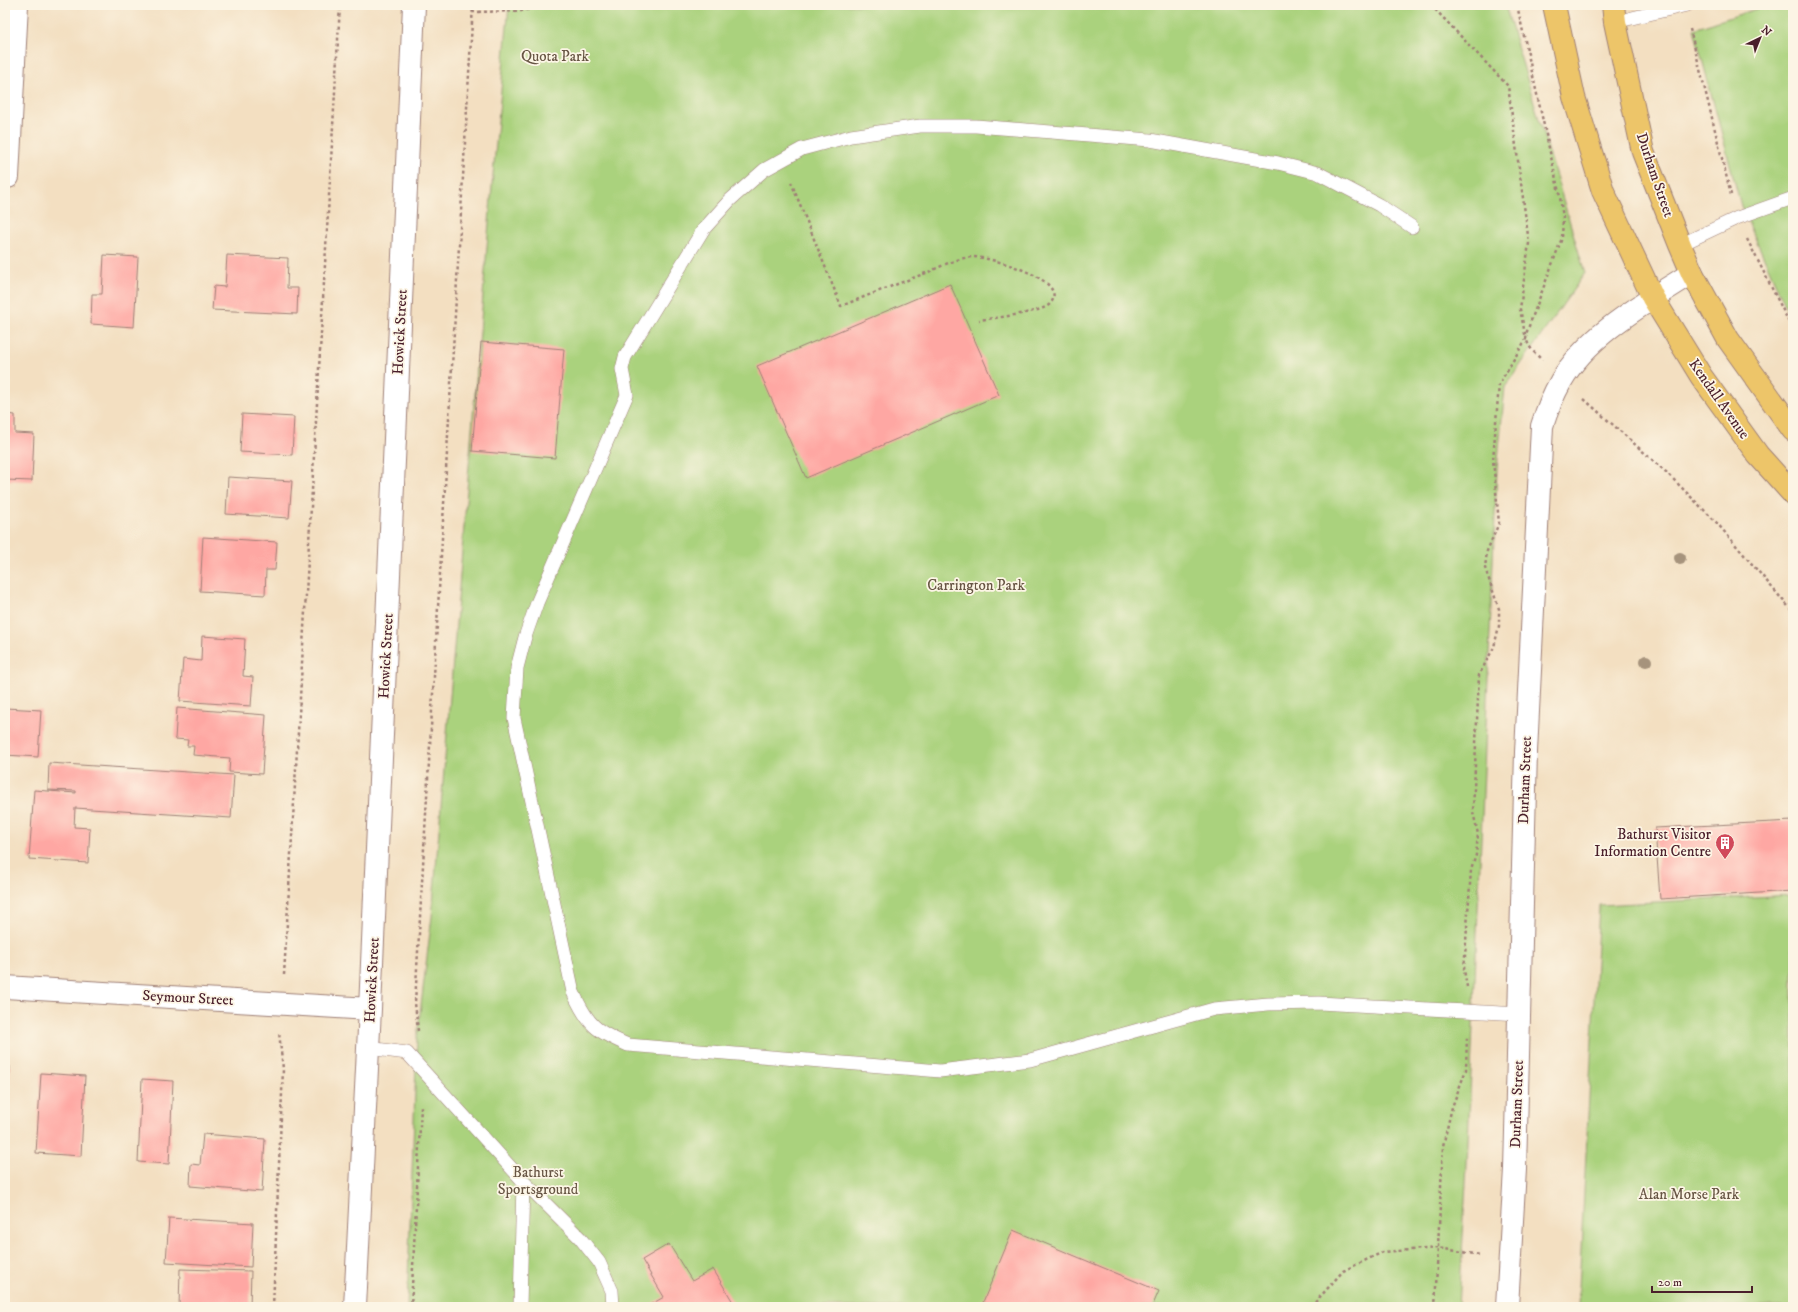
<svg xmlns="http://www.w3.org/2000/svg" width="1798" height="1312" viewBox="0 0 1798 1312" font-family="'IM FELL DW Pica',serif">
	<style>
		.green { fill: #aad27d; stroke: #7a7854 }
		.building { fill: #fea7a3 }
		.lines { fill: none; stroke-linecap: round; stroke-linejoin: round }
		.lane-casing { stroke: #9e7f76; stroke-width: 14 }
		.street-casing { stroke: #9e7f76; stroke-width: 24 }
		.highway-casing { stroke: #9e7f76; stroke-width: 24 }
		.path { stroke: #9e7f76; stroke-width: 2.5; stroke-dasharray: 3 3; stroke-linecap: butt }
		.lane { stroke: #fff; stroke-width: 13 }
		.street { stroke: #fff; stroke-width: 22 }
		.highway { stroke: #edc569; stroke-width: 22 }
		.tree { fill: #a6937c }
		.labels { text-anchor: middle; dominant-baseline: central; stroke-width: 3.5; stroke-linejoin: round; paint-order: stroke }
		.park-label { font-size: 15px; fill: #675544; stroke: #fcf5e5 }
		.street-label { font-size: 15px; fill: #4a1f2b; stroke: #fcf5e5 }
		.poi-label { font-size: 15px; fill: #4a1f2b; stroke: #fcf5e5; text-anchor: end }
	</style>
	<rect width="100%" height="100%" fill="#fcf5e5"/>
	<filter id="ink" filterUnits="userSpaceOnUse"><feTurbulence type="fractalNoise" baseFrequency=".025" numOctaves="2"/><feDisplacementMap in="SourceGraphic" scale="8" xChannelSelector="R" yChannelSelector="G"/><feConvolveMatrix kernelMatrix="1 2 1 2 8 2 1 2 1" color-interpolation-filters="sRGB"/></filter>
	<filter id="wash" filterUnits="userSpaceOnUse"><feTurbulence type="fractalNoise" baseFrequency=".012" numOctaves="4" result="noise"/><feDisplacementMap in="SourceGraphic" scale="16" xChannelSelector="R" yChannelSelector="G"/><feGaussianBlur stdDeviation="0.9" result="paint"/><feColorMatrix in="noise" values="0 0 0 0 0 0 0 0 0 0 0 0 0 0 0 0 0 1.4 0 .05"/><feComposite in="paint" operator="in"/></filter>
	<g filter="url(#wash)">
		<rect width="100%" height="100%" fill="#f3dfc1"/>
		<path class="green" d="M509,5H1505L1585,273L1505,387L1497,469L1467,1165L1459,1307H407L417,1038L432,916L492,186Z
			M1768,5H1793V323L1741,206L1694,29Z
			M1793,895V1307H1578L1599,905Z"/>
		<g id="blocks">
			<path class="building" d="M100,5H121V8L100,6Z
				M104,255L138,257L134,327L91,324L92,294H102Z
				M227,255L288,258L287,288H298L297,314L212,310L214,286L225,287Z
				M950,284L999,395L806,478L757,366Z
				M481,342L564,349L555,458L472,451Z
				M5,414L15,415V433L34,434L32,481L5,480Z
				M242,414L294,417L292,455L240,452Z
				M228,477L292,481L289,518L226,514Z
				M203,537L277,542L275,570H266L265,595L200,591Z
				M202,636L245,639L243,676L253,677L251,706L180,701L183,659L201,661Z
				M5,708L41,710L38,757L5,755Z
				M177,708L266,715L262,774L229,772L230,758L193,755L194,746H187L188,740L175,739Z
				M49,763L234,775L231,818L75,808L74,827L90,828L88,863L29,859L34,790L76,793V791L48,790Z
				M1793,821V891L1660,899L1655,828Z
				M5,1066H10L6,1146H5Z
				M41,1073L85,1076L81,1156L36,1153Z
				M142,1079L173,1081L169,1164L138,1162Z
				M203,1134L265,1139L262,1192L190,1186L191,1164L200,1165Z
				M169,1218L253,1223L251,1267L166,1262Z
				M1013,1230L1159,1291L1152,1307H996L983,1302Z
				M669,1244L692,1281L713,1269L736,1307H646L664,1297L642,1260Z
				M180,1269L251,1271L250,1307H179Z"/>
		</g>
	</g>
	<g filter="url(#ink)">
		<use href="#blocks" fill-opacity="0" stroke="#9e7f76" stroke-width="1"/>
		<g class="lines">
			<g class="lane-casing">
				<path id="lane" d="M1615,22L1687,5
					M1412,227L1379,205L1318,173L1278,163L1150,140L976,126H920L851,136L802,149L764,170L730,200L703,230L625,357L622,369L627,395L537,603L525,637L517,668L514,718L573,992C588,1025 595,1031 628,1045L940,1071L1030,1060L1214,1009L1268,1004L1319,1003L1520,1014
					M1680,245L1737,218L1793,198
					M368,1048L407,1053L523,1181L580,1238L599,1262L612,1291L613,1307
					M520,1307L523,1181"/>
			</g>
			<g class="street-casing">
				<path id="street" d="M8,177L17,5
					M5,987L370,1009
					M355,1307L370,1009L414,5
					M1507,1307L1515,1169L1526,752L1542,426C1547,410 1553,395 1561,381C1589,333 1647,302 1692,273"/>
			</g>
			<g class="highway-casing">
				<path id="highway" d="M1554,5L1574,97L1603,191L1653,298L1701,376L1758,455L1793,494
					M1613,5L1615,22L1643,152L1680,245L1692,273L1728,339L1793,430"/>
			</g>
			<path class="path" d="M1431,5L1508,86L1529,243L1520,309L1526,339L1499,384L1493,460L1499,523L1487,551L1485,568L1499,609V626L1494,647L1479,675L1473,812L1478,834L1476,855L1471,870L1464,970L1467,987
				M1517,5L1560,197L1563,218L1562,238L1526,334C1526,346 1534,352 1542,360
				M472,12L521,11L548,5
				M1690,29L1731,195
				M791,182L841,306C869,295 897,284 926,273C940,267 956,258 972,257C987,256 1072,279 1050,304C1042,313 993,318 979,320
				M1747,239L1793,330
				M1584,399L1666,472L1716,522L1793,612
				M284,975L340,5
				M418,1031L415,1003L473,5
				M273,1307L283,1069L279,1032
				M411,1307L421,1106
				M1311,1307L1343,1271L1383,1252L1438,1248L1481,1255
				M1435,1307L1443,1146L1452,1107L1466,1070L1467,1035"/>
			<use href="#lane" class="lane"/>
			<use href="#street" class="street"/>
			<use href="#highway" class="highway"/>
		</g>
		<g class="tree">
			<circle cx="1680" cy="558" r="6"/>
			<circle cx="1646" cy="661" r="6"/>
		</g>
	</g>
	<defs>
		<g id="building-pin" transform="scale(1)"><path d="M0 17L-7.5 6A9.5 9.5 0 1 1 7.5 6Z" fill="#d1495b" stroke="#fcf5e5"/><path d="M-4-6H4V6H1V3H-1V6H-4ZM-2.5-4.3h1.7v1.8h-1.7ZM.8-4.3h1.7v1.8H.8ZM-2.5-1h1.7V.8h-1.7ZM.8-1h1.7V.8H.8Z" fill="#fff"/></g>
	</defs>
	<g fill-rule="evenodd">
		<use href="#building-pin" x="1725" y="843"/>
	</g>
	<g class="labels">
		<g class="park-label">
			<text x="555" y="56">Quota Park</text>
			<text x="976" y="585">Carrington Park</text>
			<text x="538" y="1172">Bathurst<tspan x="538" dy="17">Sportsground</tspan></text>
			<text x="1689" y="1194">Alan Morse Park</text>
		</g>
		<g class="street-label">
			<text transform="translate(1655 175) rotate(71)">Durham Street</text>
			<text transform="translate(400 332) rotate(-87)">Howick Street</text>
			<text transform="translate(1719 399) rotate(55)">Kendall Avenue</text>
			<text transform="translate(386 656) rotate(-87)">Howick Street</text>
			<text transform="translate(1525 780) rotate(-88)">Durham Street</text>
			<text transform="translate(372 980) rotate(-87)">Howick Street</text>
			<text transform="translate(188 998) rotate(3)">Seymour Street</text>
			<text transform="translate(1517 1104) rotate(-88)">Durham Street</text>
		</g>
		<g class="poi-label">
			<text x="1711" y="834">Bathurst Visitor<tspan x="1711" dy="17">Information Centre</tspan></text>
		</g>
	</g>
	<rect width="1798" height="1312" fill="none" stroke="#fcf5e5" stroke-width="20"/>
	<g transform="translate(1760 38) rotate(43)" stroke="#fcf5e5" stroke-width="3" paint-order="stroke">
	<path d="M0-3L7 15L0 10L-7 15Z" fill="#4a1f2b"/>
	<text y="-6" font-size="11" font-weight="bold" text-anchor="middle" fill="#4a1f2b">N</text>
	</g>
	<path d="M1652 1286v6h100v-6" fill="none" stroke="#4a1f2b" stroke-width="2"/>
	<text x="1658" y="1286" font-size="12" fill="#4a1f2b" stroke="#fcf5e5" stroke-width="3" paint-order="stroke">20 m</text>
</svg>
